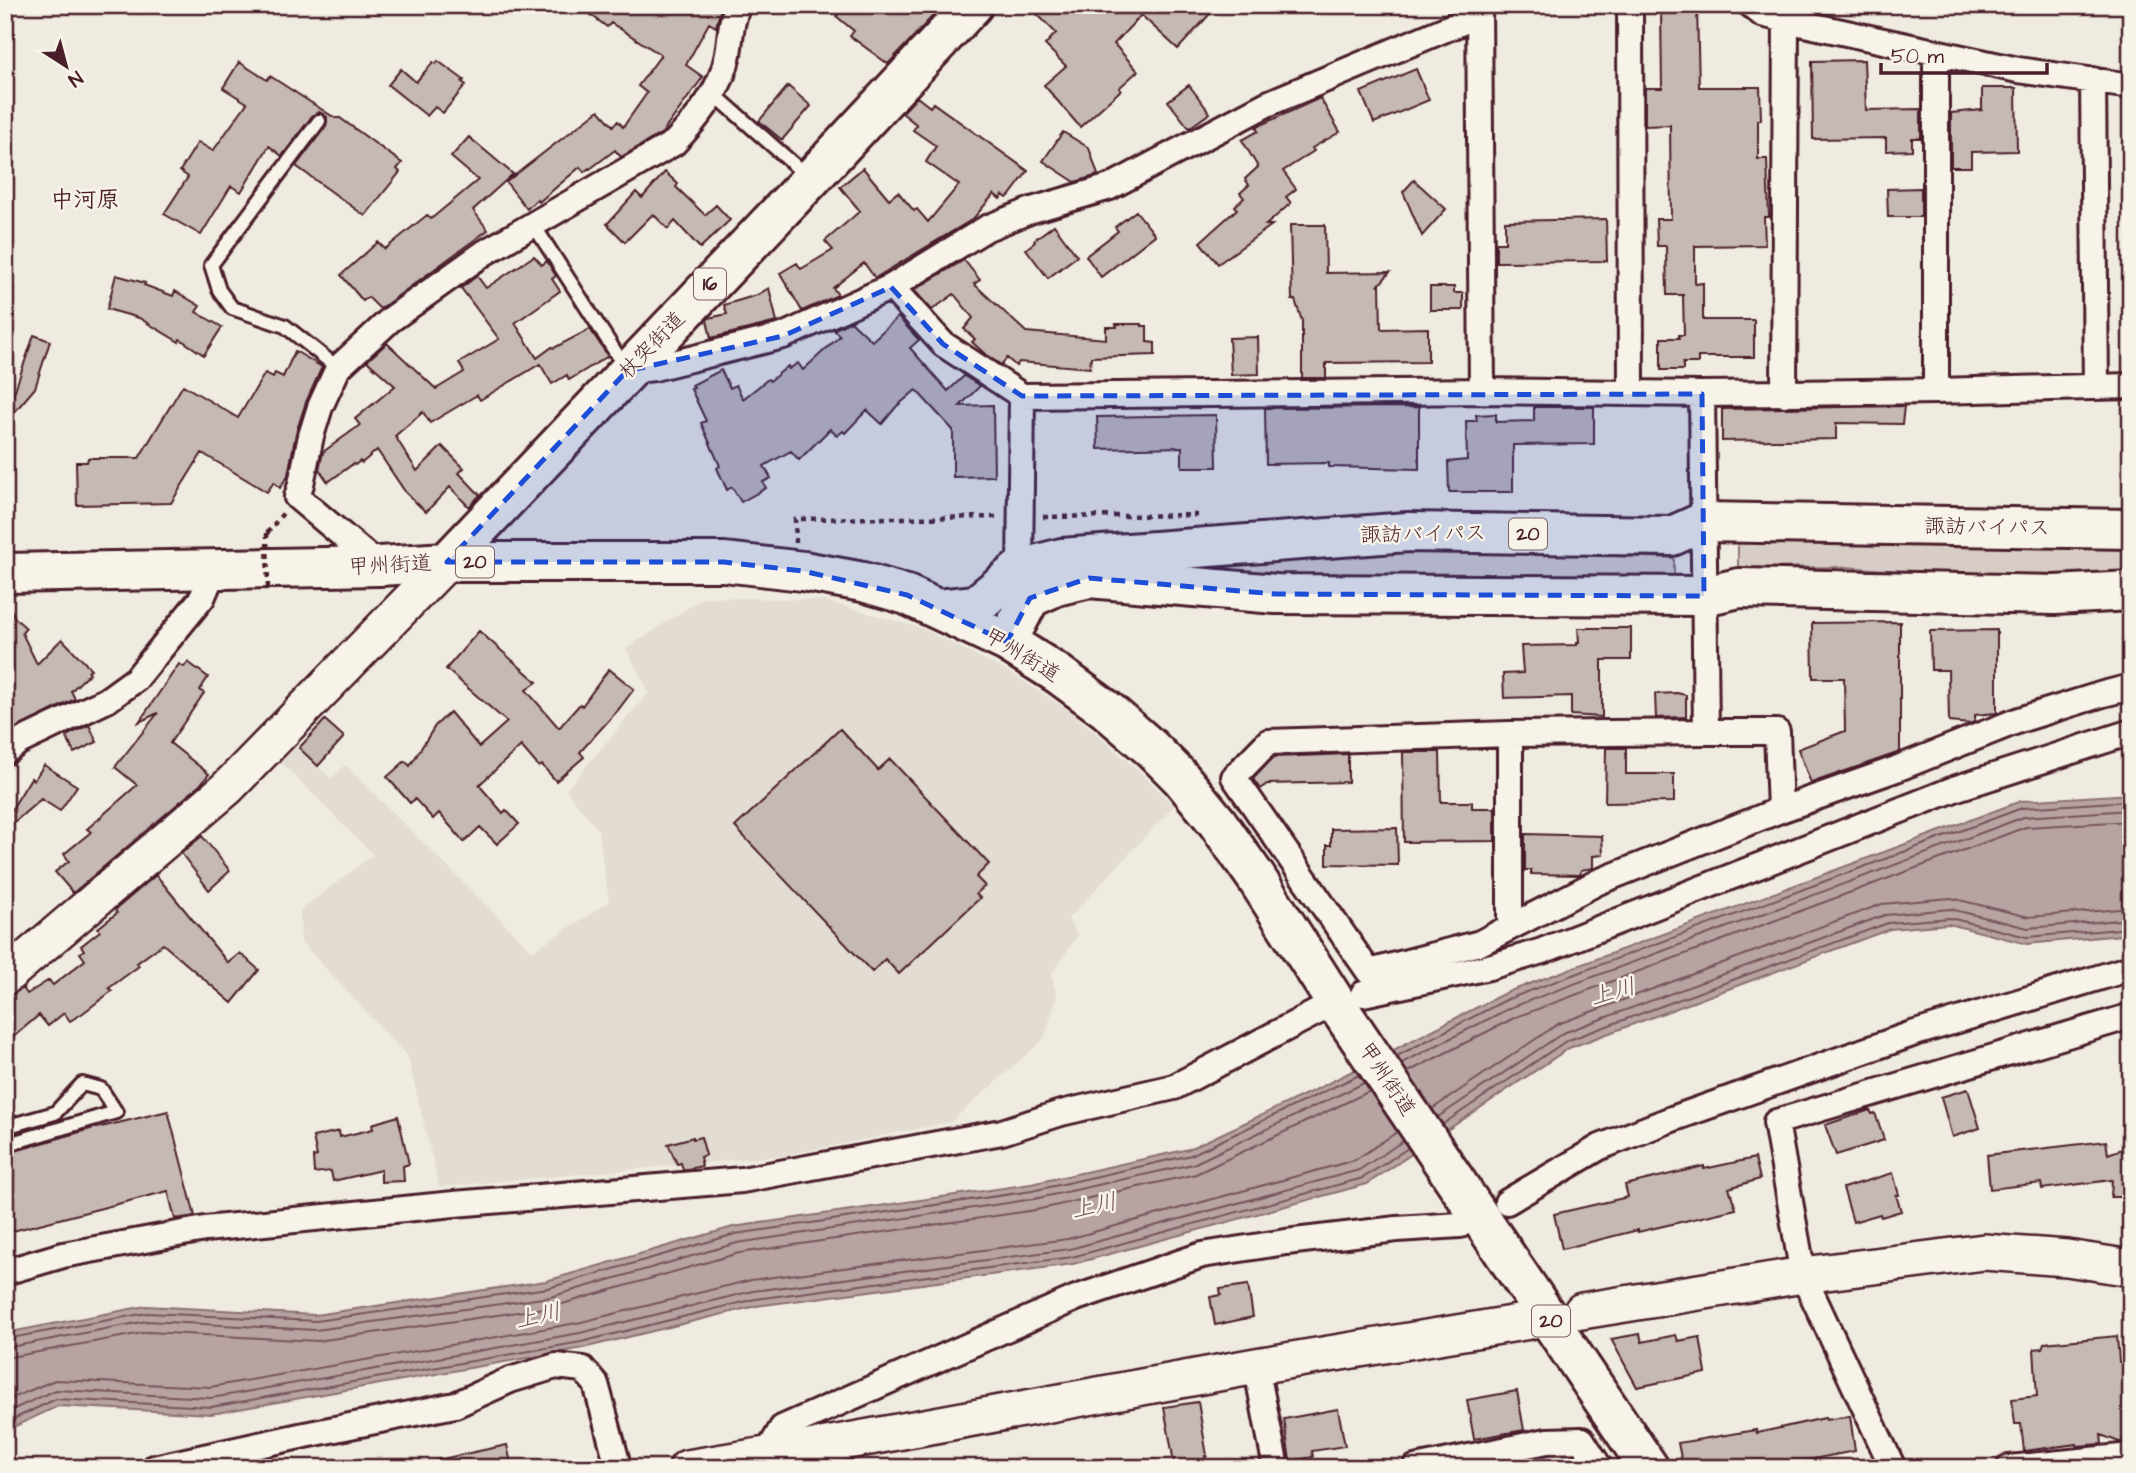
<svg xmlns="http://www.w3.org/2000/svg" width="2136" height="1473" viewBox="0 0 2136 1473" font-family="'Architects Daughter','Klee One',sans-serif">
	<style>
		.built { fill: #e3dcd2 }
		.green { fill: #d8cdc6; stroke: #917678; stroke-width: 2 }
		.water { fill: #b7a4a2; stroke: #8b6f72; stroke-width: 2 }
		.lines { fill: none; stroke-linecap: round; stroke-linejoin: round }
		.shore { stroke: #76545b; stroke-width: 2 }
		.building { fill: #c6b8b3; stroke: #4a1f2b; stroke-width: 2 }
		.lane-casing { stroke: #4a1f2b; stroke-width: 18 }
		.street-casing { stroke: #4a1f2b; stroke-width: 30 }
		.secondary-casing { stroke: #4a1f2b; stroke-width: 40 }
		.primary-casing { stroke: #4a1f2b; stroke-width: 44 }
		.highway-casing { stroke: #4a1f2b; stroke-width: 44 }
		.path { stroke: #4a1f2b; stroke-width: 4.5; stroke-dasharray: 5 5; stroke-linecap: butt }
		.lane { stroke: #f7f3e8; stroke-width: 12 }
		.street { stroke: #f7f3e8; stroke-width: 24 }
		.secondary { stroke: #f7f3e8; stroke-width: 35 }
		.primary { stroke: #f7f3e8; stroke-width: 38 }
		.highway { stroke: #f7f3e8; stroke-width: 38 }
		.path-bridge { stroke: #4a1f2b; stroke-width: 4.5; stroke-dasharray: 5 5; stroke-linecap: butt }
		.marked { fill: #1d4ed8; fill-opacity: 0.2; stroke: #1d4ed8; stroke-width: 5; stroke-dasharray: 14 9; stroke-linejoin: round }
		.labels { text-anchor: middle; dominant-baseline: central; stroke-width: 5; stroke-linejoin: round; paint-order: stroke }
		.shield { fill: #f7f3e8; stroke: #7e5f64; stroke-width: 2 }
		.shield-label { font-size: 19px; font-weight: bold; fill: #4a1f2b }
		.street-label { font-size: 21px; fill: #4a1f2b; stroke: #f7f3e8 }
		.neighbourhood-label { font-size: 23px; font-weight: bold; fill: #4a1f2b; stroke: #f7f3e8 }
		.water-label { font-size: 23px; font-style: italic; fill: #704e55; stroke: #f7f3e8 }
	</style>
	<rect width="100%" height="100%" fill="#f0ebe0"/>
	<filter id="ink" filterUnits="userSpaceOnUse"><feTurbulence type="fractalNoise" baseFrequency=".0143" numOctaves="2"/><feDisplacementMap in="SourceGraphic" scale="14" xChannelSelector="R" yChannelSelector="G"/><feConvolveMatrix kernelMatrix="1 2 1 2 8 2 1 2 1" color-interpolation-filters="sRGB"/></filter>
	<g filter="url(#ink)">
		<path class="built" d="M704,597L822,600L921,628L1009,672L1071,712L1136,768L1174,806L1068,919L1078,935L1051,975L1057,996L1044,1039L951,1122L787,1155L439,1187L408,1057L301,942L300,910L373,855L281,762L295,747L331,778L345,765L532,951L609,902L598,830L566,790L649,692L626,649Z"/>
		<path class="green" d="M1738,534L2131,543V581L2062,583L1846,567L1738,568Z
			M1336,547L1674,558V591L1478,588L1080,562Z"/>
		<path class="water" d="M2131,794V934L2027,944L1949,924L1890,929L1569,1048L1367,1184L1073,1264L756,1306L583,1348L211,1414L58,1406L5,1431V1333L146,1306L315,1315L546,1281L733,1227L1031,1184L1189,1149L1319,1088L1505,993L2021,801Z"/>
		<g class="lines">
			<path class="shore" d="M1397,1056L1508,999L2022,808L2131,801
				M1402,1063L1512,1007L2024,817L2131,810
				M1408,1072L1516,1017L2026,827L2131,821
				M1432,1109L1558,1024L1882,904L1951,898L2029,917L2131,908
				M1438,1117L1563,1033L1885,915L1950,909L2028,928L2131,919
				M1443,1124L1566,1041L1888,923L1950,918L2027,937L2131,928
				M5,1339L147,1313L316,1321L548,1288L735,1234L1032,1191L1191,1155L1359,1075
				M5,1348L147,1321L316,1330L550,1297L737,1243L1034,1199L1193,1164L1364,1083
				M5,1358L148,1332L317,1341L552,1307L739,1253L1036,1210L1196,1174L1370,1091
				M5,1401L55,1380L210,1387L577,1323L751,1280L1068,1239L1355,1160L1397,1132
				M5,1413L56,1390L211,1398L580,1333L753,1291L1070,1249L1359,1170L1403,1141
				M5,1423L56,1399L211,1407L581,1342L755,1299L1072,1257L1363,1178L1408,1148"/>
		</g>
		<path class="building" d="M578,5H719L718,7L721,8L716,27L709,23L686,65L703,77L662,133L621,157L615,150L590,169L589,168L584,172L580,167L539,202L537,199L527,209L506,182L599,110L613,126L618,121L623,127L647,93L638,86L661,55L611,23L607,27Z
			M846,5H894L904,13L910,5H943L888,64L850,36L854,31L836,16Z
			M1028,5H1218L1178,49L1141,15L1114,44L1138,71L1119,88L1121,90L1080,127L1044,85L1066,66L1045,45L1056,33Z
			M1675,7H1697L1699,87H1760L1761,120H1758V159H1767L1769,217H1764L1765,245L1695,246V284L1703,283V320H1754V357H1698V363H1683V370H1661V338H1679V335H1684L1683,295H1667L1666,246H1657L1656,219H1671L1670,125L1645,126V88H1662L1661,11H1675Z
			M1864,60L1866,110L1921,109V138H1912V150L1886,151V138L1813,139L1812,61Z
			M438,61L464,80L462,82L466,85L443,113L435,107L427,116L388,85L401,69L416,82L433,62L436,64Z
			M239,62L267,80L270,76L335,118H340L402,163L397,169L400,172L365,216L296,166L326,126L327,117L319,112L312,116L282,156L269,146L241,192L231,186L201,235L164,214L188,177L180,171L198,142L213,151L247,103L223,88Z
			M1416,69L1429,100L1374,123L1361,92Z
			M1189,85L1210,113L1189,128L1168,101Z
			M788,86L811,106L782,140L759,121Z
			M1982,88H2016L2017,151L1971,152V167H1951V113L1982,110Z
			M917,97L930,107L933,103L1028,171L1010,195L1007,198L1003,195L1000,199L994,194L973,219L875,278L864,263L833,288L838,295L802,311L780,273L797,263L801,269L833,250L825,241L860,211L840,187L863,168L889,199L898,192L914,211L917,209L928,222L959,185L926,162L936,146L913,130L917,125L902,113Z
			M1320,98L1340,132L1312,148L1314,151L1283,171L1296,189L1286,197L1291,203L1266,225H1272L1218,264L1200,242L1237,209L1235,206L1244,198L1240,193L1249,185L1245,179L1258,167L1242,140L1258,131L1256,127Z
			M1063,132L1089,148L1098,175L1075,182L1043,161Z
			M469,137L513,174L473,210L488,230L380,309L368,297L363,301L341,275L378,242L385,249L427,215L431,219L478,180L451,157Z
			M665,172L678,184L676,187L705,215L716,205L730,220L700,248L675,221L668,229L653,214L625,242L607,224L636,192L642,198Z
			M1414,180L1446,209L1422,236L1403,192Z
			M1921,188V217H1888L1887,189Z
			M1136,211L1155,235L1101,277L1086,256L1118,231L1115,227Z
			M1606,219L1607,261L1496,262V243H1505V221Z
			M1054,225L1077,256L1048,278L1026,249L1035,242L1034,240Z
			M1290,225H1325L1326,273L1390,272L1379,285H1380L1381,329L1428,328V362L1326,363V378H1302V321L1295,300H1292Z
			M534,256L542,265L547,261L556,276L552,279L560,291L515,323L537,358L552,347L554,348L590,329L608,356L569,380L567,375L552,384L540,364L480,400L477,395L430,423L423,412L395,436L417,471L442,446L464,468L459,473L480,495L469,507L450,487L426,512L406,493L377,450L362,463L360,461L355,465L353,464L328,482L319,469L323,452L360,425L355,419L395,386L367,361L387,343L436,389L464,372L459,363L499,339L461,288L477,276L486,288Z
			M964,260L980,280L974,284L1026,332L1106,339V327H1117L1116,324H1142V326H1147V342L1155,343V355L1091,357L1090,368L1019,362L1016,366L1007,358L1001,365L985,354L972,342L975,339L964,329L973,318L954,294L932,310L914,290Z
			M116,275L145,283L144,285L173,296L175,291L200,306L196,312L222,327L204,355L180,339L179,342L139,318L107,309Z
			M1430,287H1454V293H1463V310H1430Z
			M769,288L777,322L711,338L707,320L709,318L727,314L724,305L757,295Z
			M898,317L919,340L910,348L948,391L964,376L980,386L960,406L993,405L994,476L953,477V430L916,390L896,407L882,424L867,410L845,433L843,431L837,436L830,429L799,460L791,451L764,466L771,478L763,482L766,488L741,502L732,487L727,490L717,468L720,466L701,423L706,421L691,389L694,388L692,385L721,370L730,388L736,385L743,399L768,379L770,381L788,366L789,369L798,363L803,370L840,336L834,330L837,328L851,321L872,341Z
			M34,335L50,341L35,388L6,422L5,419Z
			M1258,337L1259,374L1231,375L1229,338Z
			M295,351L322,367L306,402L296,433L288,475L280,488L274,482L267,492L202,453L171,503L77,505L76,462H87L88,458H139L183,385L238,418L265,373L273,377L275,373L283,377Z
			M1904,406L1902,424L1836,423V439L1722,441V409Z
			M1419,407V469L1329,467V463L1266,464L1265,408Z
			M1534,407H1594V444L1513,445V492H1449L1448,462L1467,460L1466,421H1477L1476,415L1496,414V422L1534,421Z
			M1216,415L1217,467H1182V447L1098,449L1097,417Z
			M5,598L15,618L26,628L22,633L37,664L62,639L91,669L88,671L90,673L71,691L75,699L5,734Z
			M1900,622V752L1811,783L1798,749L1845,731L1844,678H1813L1812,623Z
			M1578,628H1631V660H1602V717L1571,715V696L1504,698L1503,674L1523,673L1521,646L1577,645V642H1579Z
			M1997,630V713L1975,715V721L1970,724L1949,722L1948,670H1931L1930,631Z
			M479,631L537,682L526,690L559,728L580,704L582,706L609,669L634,689L618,710L580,752L584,757L556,781L542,765L539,767L521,746L479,785L503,813L506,810L519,824L497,844L480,827L464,842L439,813L433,819L415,799L410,803L387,777L405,761L410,766L435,726L450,712L479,747L507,722L446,669Z
			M188,662L208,677L200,690L204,693L170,743L209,774L200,785L73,893L55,872L69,861L64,854L91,832L87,829L137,785L115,767L158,713L139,722L179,664L184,667Z
			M1677,693L1686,695V717L1656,718L1655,694Z
			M325,720L344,737L318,766L299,748Z
			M89,725L97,742L74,753L66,736Z
			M840,729L878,770L890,759L989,864L976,877L985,886L976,894L980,898L899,974L885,959L872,972L735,827Z
			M1606,748H1626V774H1674V802L1605,803Z
			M1403,752H1440L1441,802H1472V808H1495V841L1404,842Z
			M1348,754V782L1267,784L1260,789L1253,779L1274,757Z
			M44,765L77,786L60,811L41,799L5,830V820L31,778L34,780Z
			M1397,828L1398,865L1327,864V845H1331V829Z
			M1525,834L1602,836L1603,855L1593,856V868L1581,870L1580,875L1531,874V870H1525Z
			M202,836L230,871L209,890L181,853Z
			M156,875L228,963L240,953L259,970L232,1003L163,944L137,963L139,966L109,988L112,991L83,1013L70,1021L64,1013L48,1026L39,1015L5,1044V998L23,988L27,994L49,980L53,985L85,960L80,953L84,950L81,946L100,931L98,928L117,913L115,910Z
			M1968,1089L1980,1128L1952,1137L1941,1097Z
			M1870,1110L1872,1114L1875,1113L1884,1140L1836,1155L1825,1125Z
			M168,1111L195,1216L175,1219L168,1191L5,1233V1154L97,1127V1128Z
			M398,1116L409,1164L403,1166L404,1181L381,1182V1170L333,1181L331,1171L314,1173L313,1157L317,1156L313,1137L339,1131L340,1137L373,1129L372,1124Z
			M693,1137V1139L701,1137L706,1155L700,1157L702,1166L683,1170L681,1163L677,1164L668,1144Z
			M2106,1141L2108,1154L2131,1146V1197H2111L2112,1180L2042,1189L2041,1183L1990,1189L1987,1155Z
			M1755,1158L1760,1179L1729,1188L1736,1209L1638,1232V1230L1562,1249L1554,1214L1628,1197L1625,1185L1704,1166V1169Z
			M1893,1173L1899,1195H1896L1901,1211L1881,1217L1880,1214L1853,1222L1843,1188Z
			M1248,1285L1253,1317L1215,1325L1210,1297L1221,1295L1220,1289Z
			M1640,1334L1642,1342L1676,1335L1678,1341L1700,1337L1706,1373L1637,1387L1611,1339Z
			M2117,1336L2119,1362L2129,1361L2131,1377V1441L2124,1439L2123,1442H2119L2101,1435L2102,1444L2077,1446V1444L2024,1451L2021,1424H2015L2012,1399L2037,1396L2034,1349L2042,1348L2044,1343Z
			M1517,1391L1524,1430L1474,1439L1467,1400Z
			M1198,1402L1207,1456H1205L1207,1468H1175L1164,1407Z
			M1338,1409L1345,1446L1312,1451L1313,1457L1290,1461L1284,1419Z
			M1850,1416L1855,1451L1766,1468H1683L1678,1443L1756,1430L1757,1433L1825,1418L1826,1420Z
			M507,1445L512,1468H438L437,1460Z"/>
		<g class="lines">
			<g class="lane-casing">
				<path id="lane" d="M714,94L808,177
					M319,121L211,265L219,290L232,308L285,326L338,368
					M533,224L625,367
					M5,1127L55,1113L82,1084L101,1089L116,1112L5,1145"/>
			</g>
			<g class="street-casing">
				<path id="street" d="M1479,5L1482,391
					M1630,5L1631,393
					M1751,5L1762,14L1786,20L2018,70L2131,86
					M2093,80L2096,387
					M891,287L943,344L1022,396L1482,391L1702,394L1936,391L2131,386
					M627,371L654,368L783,336L891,287L987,228L1032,210L1110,187L1267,104L1479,15
					M1936,391V53
					M1702,394L1706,732H1777L1780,810
					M1784,394L1786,20
					M379,566L297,497L301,484L311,436L320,407L338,368L390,320L484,253L674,143C698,118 722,89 728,54C731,36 730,23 738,5
					M1020,569L1022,396
					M1706,732L1510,734L1268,742L1234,777L1369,972L1480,943L1598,882L1780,810L1896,769L2019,720L2103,694L2131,687
					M1510,734V927
					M5,752L19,742L107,700L136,679L202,598L214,570
					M1363,994L1489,967L1542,951L1957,788L2131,732
					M1507,1202L1600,1147L1672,1119L1912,1034L2131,968
					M5,1272L63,1255L205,1229L454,1204L742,1180L1002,1132L1061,1113L1174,1087L1319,1011
					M1256,1366L1276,1468
					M767,1454L782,1428L1076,1298L1202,1255L1286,1242L1397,1229L1460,1225
					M154,1468L300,1436L455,1405L510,1380L556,1366L583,1369L596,1384L617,1462
					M1415,1468L1547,1441L1582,1440L1600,1468
					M1893,1468L1803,1275L1776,1122L2131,1016
					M2009,1468L2131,1456"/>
			</g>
			<g class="secondary-casing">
				<path id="secondary" d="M5,977L227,788L447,562
					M1582,1311L1803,1275L1984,1252L2067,1258L2131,1268
					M687,1468L821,1446L1256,1366L1530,1321"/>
			</g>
			<g class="primary-casing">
				<path id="primary" d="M447,562L811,179L973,5"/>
			</g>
			<g class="highway-casing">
				<path id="highway" d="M5,573L379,566L447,562H724L803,571L863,582L907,595L1007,642L1058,674L1107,710L1151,748L1181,778L1217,822L1255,876L1343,1014L1649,1468
					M938,609L976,605L1020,569L1062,558L1408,532L1672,536L1703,522L2131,529
					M1007,642L1030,598L1056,586L1089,578L1276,594L1704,596L1739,588L2055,595L2131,591"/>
			</g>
			<path class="path" d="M1043,517L1199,515
				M267,533L284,512
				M796,543L795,519L1001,517"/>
			<use href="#lane" class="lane"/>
			<use href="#street" class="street"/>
			<use href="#secondary" class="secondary"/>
			<use href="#primary" class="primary"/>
			<use href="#highway" class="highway"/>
			<path class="path-bridge" d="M267,533L268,590"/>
		</g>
	</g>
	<path class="marked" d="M891,287L943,344L1022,396L1702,394L1704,596L1276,594L1089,578L1030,598L1007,642L907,595L803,571L724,562H447L627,371L783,336Z"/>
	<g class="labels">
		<g class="shield">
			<rect x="694" y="268.5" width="32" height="31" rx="5"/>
			<rect x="1509" y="518.5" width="38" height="31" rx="5"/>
			<rect x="456" y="546.5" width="38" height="31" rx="5"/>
			<rect x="1532" y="1305.5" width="38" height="31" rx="5"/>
		</g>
		<g class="shield-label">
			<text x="710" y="284">16</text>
			<text x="1528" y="534">20</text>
			<text x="475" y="562">20</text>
			<text x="1551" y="1321">20</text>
		</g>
		<g class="street-label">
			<text transform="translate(652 345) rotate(-46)">杖突街道</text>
			<text transform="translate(1987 527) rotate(1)">諏訪バイパス</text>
			<text transform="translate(1423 534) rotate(-1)">諏訪バイパス</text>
			<text transform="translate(390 565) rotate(-3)">甲州街道</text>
			<text transform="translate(1022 655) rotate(31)">甲州街道</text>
			<text transform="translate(1387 1079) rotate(56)">甲州街道</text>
		</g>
		<g class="neighbourhood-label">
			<text x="85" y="200">中河原</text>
		</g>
		<g class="water-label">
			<text transform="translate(1613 992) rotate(-16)">上川</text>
			<text transform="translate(1094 1206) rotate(-12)">上川</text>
			<text transform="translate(538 1316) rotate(-12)">上川</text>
		</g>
	</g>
	<rect width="2136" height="1473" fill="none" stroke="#f7f3e8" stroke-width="28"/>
	<rect x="14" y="14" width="2108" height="1445" fill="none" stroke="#4a1f2b" stroke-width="2.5" filter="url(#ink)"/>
	<g transform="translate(66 66) rotate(144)" stroke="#f7f3e8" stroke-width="5" paint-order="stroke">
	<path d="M0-5L12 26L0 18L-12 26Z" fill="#4a1f2b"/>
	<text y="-10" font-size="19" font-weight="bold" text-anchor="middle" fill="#4a1f2b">N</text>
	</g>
	<path d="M1881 63v10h166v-10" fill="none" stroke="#4a1f2b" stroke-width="3.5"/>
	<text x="1891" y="63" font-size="21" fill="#4a1f2b" stroke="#f7f3e8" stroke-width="5" paint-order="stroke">50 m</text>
</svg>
